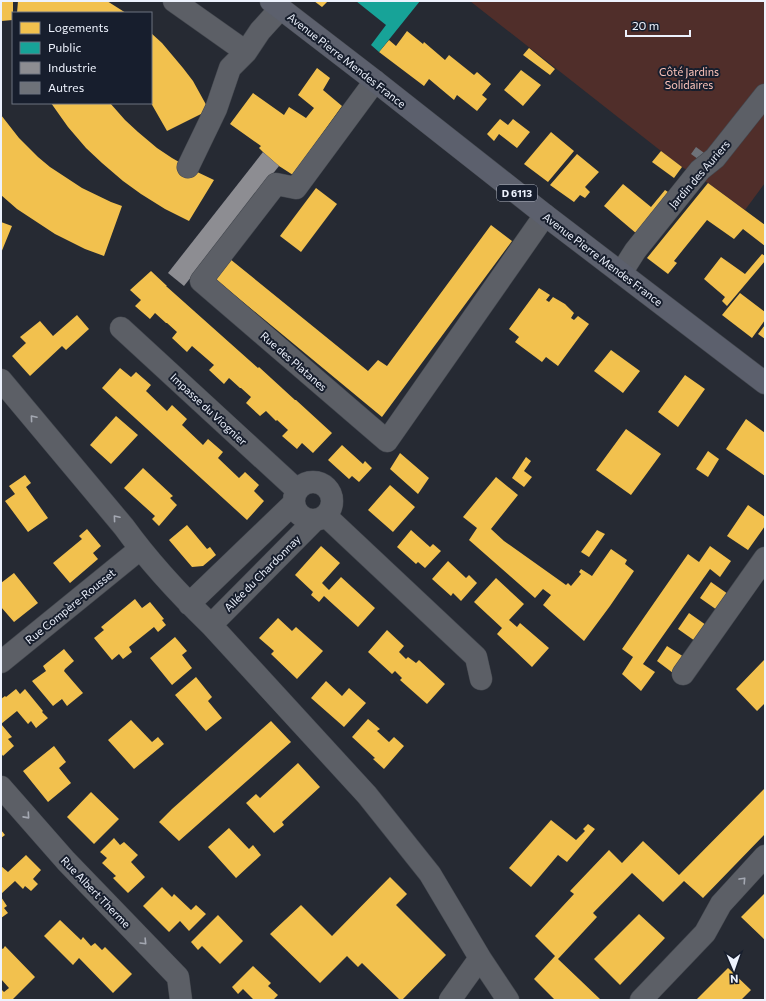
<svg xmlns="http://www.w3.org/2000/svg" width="766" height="1001" viewBox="0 0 766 1001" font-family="Commissioner,sans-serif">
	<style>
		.green { fill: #502e2a }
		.homes { fill: #f2c14e }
		.public { fill: #17a398 }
		.industry { fill: #8d8d92 }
		.building { fill: #6e7279 }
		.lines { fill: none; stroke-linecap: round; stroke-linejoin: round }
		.minor-casing { stroke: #44484f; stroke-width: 23 }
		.major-casing { stroke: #44484f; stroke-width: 23 }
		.minor { stroke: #5c5f66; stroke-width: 22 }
		.major { stroke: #5c606d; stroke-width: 22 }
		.oneway { stroke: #a4a8b2 }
		.labels { text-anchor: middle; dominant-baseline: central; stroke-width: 4; stroke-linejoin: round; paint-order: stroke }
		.shield { fill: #171e2d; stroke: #adb2bf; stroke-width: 1 }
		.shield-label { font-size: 10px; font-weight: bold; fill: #edf2fd }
		.street-label { font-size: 11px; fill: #edf2fd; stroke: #171e2d }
		.park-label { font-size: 11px; fill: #ffc6bc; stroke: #171e2d }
	</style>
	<rect width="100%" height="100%" fill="#262a33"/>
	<path class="green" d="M470,1H765V183L745,210L708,183L682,167L661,151Z"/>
	<path class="homes" d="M1,1H13V20L1,21Z
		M18,1H107L126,13H17Z
		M314,1H328L322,7Z
		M407,31L423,44L424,42L445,60L449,55L474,75L477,72L491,84L482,95L487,99L477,111L457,95L454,100L429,79L424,86L379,52L389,40L396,46Z
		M151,33L162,43L183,68L193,81L209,110L167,131L151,103Z
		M529,48L555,69L550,75L523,55Z
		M317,68L330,78L323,90L342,106L293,175L279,166L263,152L259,148L261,146L230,124L253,93L284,115L289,107L306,118L314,108L298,95Z
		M521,70L541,85L523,106L504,90Z
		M51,103H110L125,120L138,132L157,148L172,158L193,170L214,180L189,221L165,209L141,194L123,181L102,163L86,148L68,127Z
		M1,115L19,138L38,157L50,167L82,188L111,202L122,206L104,256L85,249L55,234L17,209L1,195Z
		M500,119L508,125L513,119L530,132L517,148L499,134L494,141L487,134Z
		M551,132L574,151L548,182L524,164Z
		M661,151L682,167L674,178L652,162Z
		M577,154L599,172L585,187L590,192L585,198L580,195L574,202L550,185Z
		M708,183L765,225V246L743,229L734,239L707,220L674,261L677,263L668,274L647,258Z
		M623,184L651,207L665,190L671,194L637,234L604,206Z
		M316,188L337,204L301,252L280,236Z
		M1,222L12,226L1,253Z
		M491,225L512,241L382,417L214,278L230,259L368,371L378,360L387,366Z
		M762,254L765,256V261L727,306L722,301L725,297L704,279L721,257L745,274Z
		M151,271L167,286H166L258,368L259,367L295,400H296L332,433L313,453L302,443L297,449L282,436L288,430L277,420L276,421L266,411L260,416L246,403L251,397L241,388H240L229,378L224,384L209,370L214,365L192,346L187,352L172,338L177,332L167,323H166L155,313L150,319L135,306L141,300L130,290Z
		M539,288L550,295L546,300L549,302L553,297L565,304L574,313L571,318L574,320L578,316L589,324L558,366L546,357L542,362L515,342L519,337L509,329Z
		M740,293L765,312V320L752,338L722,315Z
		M77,315L89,329L66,350L62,346L30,376L12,356L26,343L20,337L40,321L53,336Z
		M765,325V339L758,334Z
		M611,350L640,371L623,393L594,371Z
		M120,368L131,377L136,372L151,385L146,391L167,411L172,405L187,419L182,425L203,445L208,439L223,452L218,458L239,478L245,472L259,485L254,491L264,501L247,520L102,388Z
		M685,375L705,389L678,427L658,412Z
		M116,416L138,435L111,464L90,445Z
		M746,419L765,433V476L726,449Z
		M626,429L661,454L631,495L596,470Z
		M342,445L363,464L365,461L372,468L359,482L352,476L349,479L328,460Z
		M708,451L719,459L708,477L696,469Z
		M400,453L429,478L418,494L390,469Z
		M526,457L531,461L524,471L532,477L524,487L512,478Z
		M143,468L173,496L170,498L177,505L159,526L152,519L155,516L124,488Z
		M25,475L31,483L26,487L48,518L28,532L5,501L15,494L9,486Z
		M496,477L518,495L491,529L504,541L566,585L568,583L571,586L581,574L579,572L581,569L592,576L611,549L627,560L625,564L634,571L610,606L584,641L543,605L551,595L543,589L535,598L469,540L477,528L463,517Z
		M390,485L415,507L393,532L368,510Z
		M748,505L765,517V526L748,550L727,536Z
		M187,525L207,549L210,547L216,555L203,566L192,567L169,540Z
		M87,529L101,546L93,553L98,559L70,583L53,563L82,539L79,536Z
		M411,530L430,547L433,544L441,551L425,568L418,562L416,564L397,547Z
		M597,530L605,534L589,557L581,552Z
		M321,546L340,563L322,583L329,590L341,577L375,608L358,627L324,596L319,602L311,595L313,592L295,575Z
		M710,546L731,561L720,577L710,569L643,664L655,672L641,691L622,674L633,657L622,649L688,554L699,562Z
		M448,561L466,578L469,575L477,583L461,601L453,593L451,596L432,579Z
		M14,573L38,603L14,622L1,607V583Z
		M496,578L524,604L509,620L517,627L520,623L549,648L532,667L497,634L502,628L474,602Z
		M711,582L728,594L717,610L700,598Z
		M135,599L142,608L150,602L164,619L162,620L166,625L158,632L154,627L129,647L132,652L123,659L119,654L112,660L94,638L104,630L101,627Z
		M689,613L706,625L695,641L678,629Z
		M278,618L292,631L296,627L323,651L297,679L271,654L274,651L259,638Z
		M387,630L404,646L399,652L406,659L408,657L416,663L419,660L445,684L427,704L400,680L402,678L395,671L392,674L368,652Z
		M175,637L187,651L182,655L192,668L172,685L150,658Z
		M667,646L684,657L673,673L657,661Z
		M64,649L74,661L65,669L64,671L83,693L67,706L62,699L53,706L32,681L46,671L43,666Z
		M765,659V703L757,711L736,689Z
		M196,677L212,697L208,701L222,718L206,731L175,695Z
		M326,681L342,696L349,688L366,703L344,727L311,698Z
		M16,689L20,694L25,689L43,711L42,712L48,718L36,728L31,721L28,724L17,711L1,724L12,737L8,739L14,746L3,756L1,753V699L5,696L6,697Z
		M368,719L380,729L377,731L389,742L394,737L404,746L384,769L373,759L375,758L352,737Z
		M131,720L152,742L158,737L164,744L134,769L108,740Z
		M271,721L291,742L179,841L159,822L172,809Z
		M54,746L66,762L59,768L71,783L48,802L23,771Z
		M298,763L320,787L282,822L284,825L274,833L246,803L256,794L260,798Z
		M765,788V834L703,898L684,881L663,902L632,873L593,913L597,917L558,959L601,1000H555L534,979L555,956L535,936L574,894L570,891L609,850L622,863L643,841L679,875Z
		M91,792L119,819L94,844L67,817Z
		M551,820L576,840L585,831L583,829L588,824L595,829L567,862L558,855L531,887L509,868Z
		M229,828L249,849L253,845L261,855L236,878L208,847Z
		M1,830L5,835L1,838Z
		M114,838L120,845L124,842L138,855L131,862L145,877L128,893L113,878L116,876L102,863L107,858L100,852Z
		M26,855L41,870L33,879L38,884L31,891L25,886L23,889L15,881L1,894V866L8,872Z
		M390,877L407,894L396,905L446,955L402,1000H400L362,963L358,967L347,956L320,983L270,934L301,905L332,936Z
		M162,887L172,897L174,894L191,910L196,905L206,914L189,931L180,921L169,932L143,906Z
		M764,894L765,895V940L741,917Z
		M1,897L7,906L4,908L8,913L1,918Z
		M639,914L665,938L620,985L594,959Z
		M218,915L243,941L220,964L202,946L198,950L191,942Z
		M60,920L81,940L83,937L91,946L95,943L102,950L105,947L132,974L113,993L79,958L73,965L44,936Z
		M5,946L35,977L12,1000H1V989L4,992L9,988L1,979V948L3,949Z
		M253,966L271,983L268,986L278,995L273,1000H254L243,989L238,994L232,987Z
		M728,968L751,990L741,1000H696Z"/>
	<path class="public" d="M356,1H420L379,52L371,45L386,25Z"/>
	<path class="industry" d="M263,152L279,166L184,286L168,273Z"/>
	<path class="building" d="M696,147L707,155L702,162L691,154Z"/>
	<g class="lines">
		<g class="minor-casing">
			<path id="minor" d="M174,1L246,52
				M375,81L296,188L276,184L201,281L387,441L545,215
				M188,167L216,109L230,68L246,52L260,31L280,9
				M621,273L635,251L700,170L715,158L765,95
				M121,328L297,490
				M1,380L124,527C150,563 180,595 211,625L367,795L430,874L480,958L508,1000
				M294 501a19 19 0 1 1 38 0a19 19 0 1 1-38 0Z
				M326,516L476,657L481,679
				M189,604L294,503
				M211,625L314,521
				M1,662L140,549
				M683,674L765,558
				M1,787L66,861L178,977L181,1000
				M450,1000L480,958
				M641,1000L705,933L721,904L765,856"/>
		</g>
		<g class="major-casing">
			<path id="major" d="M271,1L375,81L545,215L765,383"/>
		</g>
		<use href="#minor" class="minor"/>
		<use href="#major" class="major"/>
	</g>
	<defs><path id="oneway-chevron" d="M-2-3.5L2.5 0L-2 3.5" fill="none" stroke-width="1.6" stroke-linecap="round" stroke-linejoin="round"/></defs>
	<g class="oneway">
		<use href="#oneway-chevron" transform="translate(33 418) rotate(-130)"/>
		<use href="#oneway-chevron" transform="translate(116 518) rotate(-130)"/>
		<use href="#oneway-chevron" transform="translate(27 816) rotate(48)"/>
		<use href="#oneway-chevron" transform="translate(743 880) rotate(-47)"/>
		<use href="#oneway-chevron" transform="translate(144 942) rotate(46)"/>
	</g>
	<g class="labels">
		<rect class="shield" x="497" y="185" width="40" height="16" rx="3"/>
		<g class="shield-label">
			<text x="517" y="193">D 6113</text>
		</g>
		<g class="street-label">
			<text transform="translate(347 60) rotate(38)">Avenue Pierre Mendes France</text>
			<text transform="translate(699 174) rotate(-49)">Jardin des Auriers</text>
			<text transform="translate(603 259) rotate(37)">Avenue Pierre Mendes France</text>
			<text transform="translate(294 361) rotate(41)">Rue des Platanes</text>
			<text transform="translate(209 409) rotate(43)">Impasse du Viognier</text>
			<text transform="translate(262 573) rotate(-45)">Allée du Chardonnay</text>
			<text transform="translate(70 606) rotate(-39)">Rue Compère-Rousset</text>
			<text transform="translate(96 892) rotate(46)">Rue Albert Therme</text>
		</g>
		<g class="park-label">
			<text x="689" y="71">Côté Jardins<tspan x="689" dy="13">Solidaires</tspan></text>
		</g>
	</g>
	<rect width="766" height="1001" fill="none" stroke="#edf2fd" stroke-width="4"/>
	<rect x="12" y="12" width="140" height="92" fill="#171e2d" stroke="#6d7380"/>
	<rect x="20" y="22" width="20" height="12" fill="#f2c14e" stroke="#6d7380"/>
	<text x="48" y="32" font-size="12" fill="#edf2fd">Logements</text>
	<rect x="20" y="42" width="20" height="12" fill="#17a398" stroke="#6d7380"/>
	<text x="48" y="52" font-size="12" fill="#edf2fd">Public</text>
	<rect x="20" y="62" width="20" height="12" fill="#8d8d92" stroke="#6d7380"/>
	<text x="48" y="72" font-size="12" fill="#edf2fd">Industrie</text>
	<rect x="20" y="82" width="20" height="12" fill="#6e7279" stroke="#6d7380"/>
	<text x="48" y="92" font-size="12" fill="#edf2fd">Autres</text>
	<g transform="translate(734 969) rotate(178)" stroke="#171e2d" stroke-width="3" paint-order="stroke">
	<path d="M0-3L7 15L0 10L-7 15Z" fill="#edf2fd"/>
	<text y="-6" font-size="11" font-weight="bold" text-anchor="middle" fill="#edf2fd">N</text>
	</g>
	<path d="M626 30v6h64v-6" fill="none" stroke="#edf2fd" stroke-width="2"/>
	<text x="632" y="30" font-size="12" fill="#edf2fd" stroke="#171e2d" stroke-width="3" paint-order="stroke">20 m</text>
</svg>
